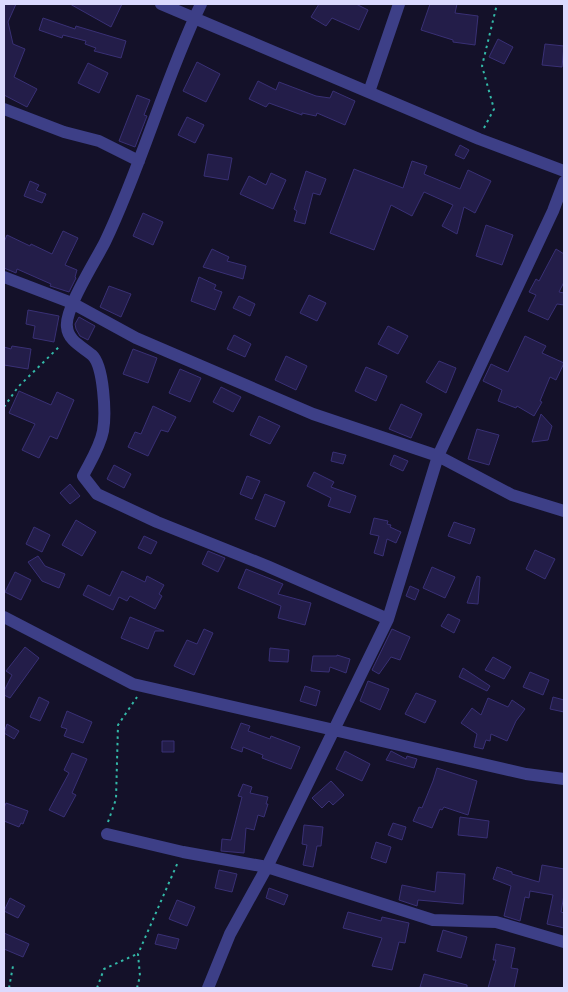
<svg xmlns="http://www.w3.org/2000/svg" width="568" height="992" viewBox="0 0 568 992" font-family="'Source Sans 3',sans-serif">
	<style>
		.building { fill: #231d49; stroke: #393075 }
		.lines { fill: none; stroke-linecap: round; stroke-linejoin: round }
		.path { stroke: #33b9a8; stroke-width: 2; stroke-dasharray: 2.5 4; stroke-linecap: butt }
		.street { stroke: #3d3f87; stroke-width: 12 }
	</style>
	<rect width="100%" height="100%" fill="#141129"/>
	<path class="building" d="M4,4H16L8,22L13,44L25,49L14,77L37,89L27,107L4,95Z
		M70,4H122L111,27Z
		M319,4H356L368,10L359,30L332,18L326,26L311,17Z
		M430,4H457L455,13L478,16L475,45L453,42V40L421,30Z
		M43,18L75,29L76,26L126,41L121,58L94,51L96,48L85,44L86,41L63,35L62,38L39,30Z
		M498,39L513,47L504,64L489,57Z
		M545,44L564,46L562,67L542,65Z
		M197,62L220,74L206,102L183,91Z
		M88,63L108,73L99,93L78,83Z
		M258,81L276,90L279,82L316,96L330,98L333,91L355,101L345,125L317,113L316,116L302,113V115L269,103L266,107L249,99Z
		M137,95L150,100L144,115L147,116L135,147L119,141Z
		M187,117L204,125L195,143L178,135Z
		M460,145L469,150L464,159L455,155Z
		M208,154L232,158L228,180L204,176Z
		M412,161L427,166L424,174L460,189L468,170L491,181L475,213L464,207L457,234L442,226L453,205L424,192L412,216L391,205L374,250L330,233L354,169L403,188Z
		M306,171L326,179L320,195L313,193L305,224L294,221L297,211L294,209Z
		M271,173L286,180L273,209L240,194L249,176L266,185Z
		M30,181L39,185L36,190L46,194L42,203L24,196Z
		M143,213L163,222L153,245L133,236Z
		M486,225L513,235L502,265L476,256Z
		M63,231L78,238L65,265L77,270L75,277L76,278L69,292L50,286L51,284L17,269L16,273L4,268V242L7,235L30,246L31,244L52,254Z
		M212,249L229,257L227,261L246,266L243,279L203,267Z
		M556,249L564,254V282L559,292L564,293V305L557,304L548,320L528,311L536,295L529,292L536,279L539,281Z
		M199,277L216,285L214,289L222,292L215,310L191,301Z
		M109,286L131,294L121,317L100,307Z
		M309,295L326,303L317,321L300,313Z
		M239,296L255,304L250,316L233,308Z
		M28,310L59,316L54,342L33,338L35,326L26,324Z
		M79,317L95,326L88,340L80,336L76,329L75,324Z
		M388,326L408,336L398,354L378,344Z
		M234,335L251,344L245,357L227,349Z
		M525,336L546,346L542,353L564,363L556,380L550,377L540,401L542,402L534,416L517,406L516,408L498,401L502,390L483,381L491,364L508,372Z
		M12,346L31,349L28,369L4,365V347L11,349Z
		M133,349L157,358L148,383L123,374Z
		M286,356L307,366L296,390L275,380Z
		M439,361L456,368L446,393L426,382Z
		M366,367L387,376L376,401L355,391Z
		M180,369L201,378L190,402L169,393Z
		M221,387L241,397L233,412L213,402Z
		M19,391L51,405L57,392L74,400L57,439L50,436L39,458L22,450L35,424L9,413Z
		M401,404L422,414L411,438L389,429Z
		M153,406L176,417L168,432L161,430L148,456L128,447L135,432L141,434Z
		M541,414L552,426L548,440L532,442Z
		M259,416L280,426L270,444L250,435Z
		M477,429L499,435L489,465L468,459Z
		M333,452L346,455L343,464L331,461Z
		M394,455L408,461L403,471L390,465Z
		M114,465L131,474L124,488L107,479Z
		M314,472L334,482L331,487L356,496L350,513L328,506L331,498L307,486Z
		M247,476L260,481L252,499L240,494Z
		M70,484L80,496L70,504L60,493Z
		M265,494L285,502L275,527L255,519Z
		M374,518L388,521L387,524L391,525L390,527L401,532L396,543L387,539L383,556L374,553L379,536L370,534Z
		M76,520L96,532L82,556L62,545Z
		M454,522L475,529L470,544L448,536Z
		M34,527L50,535L42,552L26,544Z
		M144,536L157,542L151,554L138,548Z
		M535,550L555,559L545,579L526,569Z
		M208,551L225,558L218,572L202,564Z
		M38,556L45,566L65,574L59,588L42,581L28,562Z
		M432,567L455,577L445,598L423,588Z
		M246,569L283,584L278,594L311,603L305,625L278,618L281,606L238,588Z
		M122,571L145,582L147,576L164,585L159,594L162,596L155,609L130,596L127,601L119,597L113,610L83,595L88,585L110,596Z
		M15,572L31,580L21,600L5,592Z
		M477,576L480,577L478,604L467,603Z
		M410,586L419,590L415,600L406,596Z
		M448,614L460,620L454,633L441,626Z
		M130,617L164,631H155L148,649L121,638Z
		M204,629L213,633L194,675L174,666L187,640L197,644Z
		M392,629L410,637L400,660L391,657L379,674L372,670Z
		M25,647L39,658L10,698L4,695V691L12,675L6,671Z
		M270,648L289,650L288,662L269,661Z
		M337,655L350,659L346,673L330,667L329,672L311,671L313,656H337Z
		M493,657L511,667L504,679L485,670Z
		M463,668L490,686L487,691L459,677Z
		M530,672L549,680L543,695L523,687Z
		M368,681L389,689L380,710L360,701Z
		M305,686L320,691L316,706L300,701Z
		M416,693L436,701L425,723L405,714Z
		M39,697L49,702L40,721L30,717Z
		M553,697L564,700V712L550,709Z
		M488,698L508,707L512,700L525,709L516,721L507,741L491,734L490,741L486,740L483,749L474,747L477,734L461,723L472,708L481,715Z
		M67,711L92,722L83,743L64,736L67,729L61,727Z
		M241,723L250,726L248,731L270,739L271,736L300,747L291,769L262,758L263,755L243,747L242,752L231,748Z
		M7,724L19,731L14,739L4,733Z
		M162,741H174V752H162Z
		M345,751L370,764L362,781L336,769Z
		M391,751L406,759L407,756L417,759L414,768L386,760Z
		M72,753L87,759L72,793L76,795L64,817L49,810L69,773L64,770Z
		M437,768L477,781L468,815L444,807L442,810L440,809L432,828L413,821L419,807L422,808L433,781Z
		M331,781L344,795L333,805L329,801L322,808L312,798Z
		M243,784L252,787L250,793L268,797L266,804H268L264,817L258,815L254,830L246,828L244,853L221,851L222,839L231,840L242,797L238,796Z
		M6,803L28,811L23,824L21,823L19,827L4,821V808Z
		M460,817L489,821L487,838L458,835Z
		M393,823L406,827L402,840L388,835Z
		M304,825L323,827L321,846H317L313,867L303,865L307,845L302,844Z
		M376,842L391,847L386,863L371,858Z
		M542,865L564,869V895L561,912L564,913V928L547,924L553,895L530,891L529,898L525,897L520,921L504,916L511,886L493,879L497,867L512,872V874L539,882Z
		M219,870L237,874L232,892L215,888Z
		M437,872L465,874L463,904L418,900L417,906L399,900L402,885L435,892Z
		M269,888L288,895L284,905L266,898Z
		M10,898L25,906L18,918L4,911Z
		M177,900L195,907L187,926L169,919Z
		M348,912L381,921L382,917L409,923L405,943L399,942L392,970L372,966L382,938L343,928Z
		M443,930L467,937L461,958L437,951Z
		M4,933L29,944L23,957L4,949Z
		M158,934L179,939L176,949L155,944Z
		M496,944L515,948L511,968L518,969L514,988H488L496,960H493Z
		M424,974L467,985V988H426L420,987Z"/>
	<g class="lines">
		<path class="path" d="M484,128L494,109L482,66L497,4
			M4,407L18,387L61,345
			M108,822L116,799L118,725L137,697
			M9,988L13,966
			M97,988L104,969L137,954
			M137,988L140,976L138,954L178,862"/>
		<path class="street" d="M161,4L479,139L564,171
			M201,4C164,81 142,165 105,242C96,260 64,310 67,327C68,341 83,347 92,355C104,366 106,415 103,431C100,447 90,462 83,476L97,494L157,522L267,566L388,619
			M369,92L399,4
			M4,109L64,132L99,141L139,161
			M4,277L72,303L136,338L313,414L438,456L512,495L564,511
			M4,617L133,684L526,774L564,779
			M107,834L183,852L267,867L433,920L496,922L564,942
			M208,988L230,934L267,867L388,619L438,456L553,211L564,182"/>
	</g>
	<rect width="568" height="992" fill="none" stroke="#dbdafe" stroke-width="10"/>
</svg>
